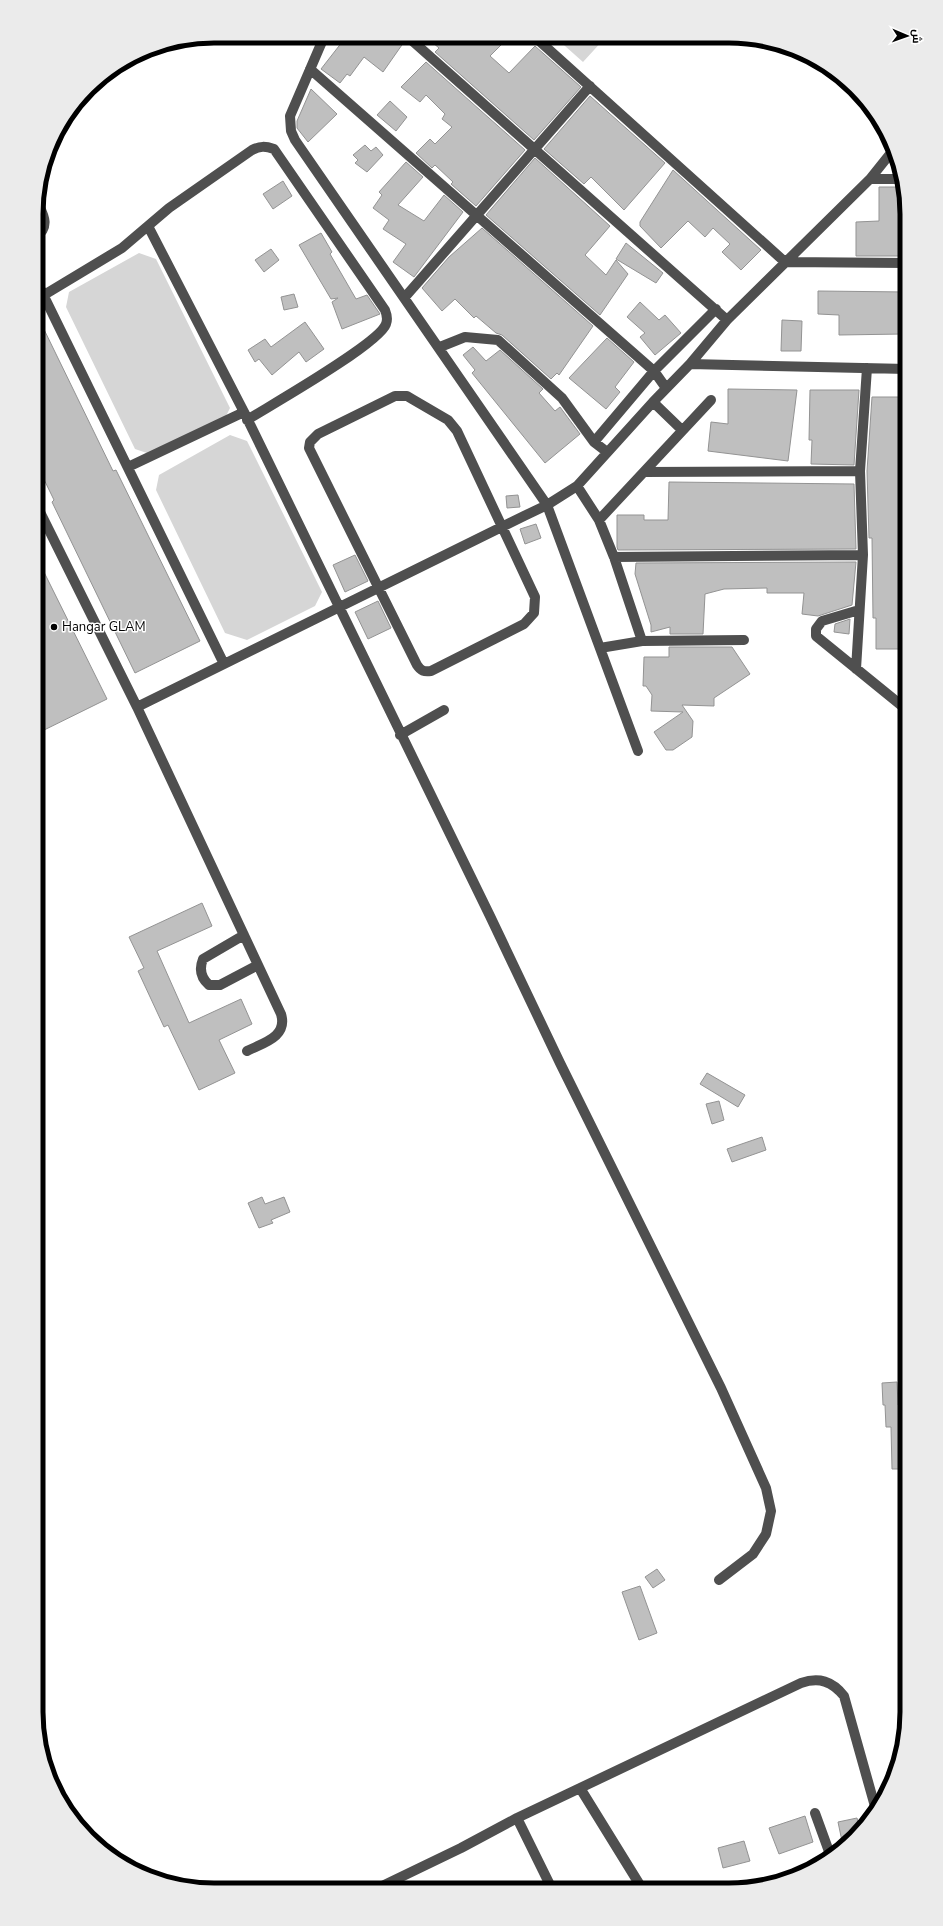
<svg xmlns="http://www.w3.org/2000/svg" width="943" height="1926" viewBox="0 0 943 1926" font-family="'Nunito Sans',Cairo,sans-serif">
	<style>
		.green { fill: #d6d6d6 }
		.building { fill: #bfbfbf; stroke: #939393 }
		.lines { fill: none; stroke-linecap: round; stroke-linejoin: round }
		.minor { stroke: #4f4f4f; stroke-width: 10 }
		.poi-dot { fill: #000; stroke: #fff; stroke-width: 1.5 }
		.labels { text-anchor: middle; dominant-baseline: central; stroke-width: 3; stroke-linejoin: round; paint-order: stroke }
		.poi-label { font-size: 13px; fill: #000; stroke: #fff; text-anchor: start }
		.rim { fill: none; stroke: #000; stroke-width: 5 }
	</style>
	<rect width="100%" height="100%" fill="#fff"/>
	<path class="green" d="M556,38H605L583,62Z
		M139,253L156,259L230,408L223,422L156,456L135,449L66,307L69,292Z
		M230,435L247,441L322,592L315,606L247,640L225,633L156,490L159,475Z"/>
	<path class="building" d="M346,37H402L404,42L383,72L364,57L350,76L347,74L340,83L321,69Z
		M426,37L508,38L490,56L509,73L535,46L581,87L534,140L435,52L439,48Z
		M426,62L525,150L476,206L451,184L453,182L435,165L432,168L416,153L430,139L435,144L452,127L442,119L445,114L426,95L420,102L401,87Z
		M311,89L337,114L308,142L297,128V121Z
		M590,96L665,163L624,210L591,177L584,184L544,149Z
		M390,101L407,117L396,131L377,115Z
		M365,145L371,151L376,147L383,155L367,172L355,163L358,160L353,155Z
		M535,158L610,226L585,255L606,275L616,260L628,274L600,315L486,215Z
		M406,162L423,177L398,205L424,221L444,195L463,212L414,277L393,262L406,244L383,229L389,220L373,208L382,195L379,192Z
		M673,170L761,250L741,270L722,252L730,244L713,228L705,237L688,221L661,248L640,226V222Z
		M283,181L292,196L273,209L263,194Z
		M879,187H902L907,214V256H856V222L879,221Z
		M482,228L593,326L559,375L557,373L551,379L502,335L496,333L476,316L474,318L455,299L442,311L422,288L449,257Z
		M321,233L332,252L330,254L356,299L367,295L380,314L342,329L332,302L338,298L331,299L299,245Z
		M626,243L663,273L656,283L616,259Z
		M271,249L279,260L264,272L255,260Z
		M818,291L907,292V324H903V334L839,335V315L818,314Z
		M294,294L298,307L284,310L281,297Z
		M640,302L659,320L665,315L681,333L655,355L640,337L645,333L627,317Z
		M36,313L113,471L116,470L200,641L135,673L52,502L54,500L36,463Z
		M782,320L802,321L801,351H781Z
		M305,322L324,349L306,362L299,352L272,375L259,359L255,362L248,350L265,339L271,347Z
		M607,338L634,362L615,387L620,392L606,409L569,378Z
		M473,347L486,361L500,350L543,389L539,393L555,411L560,407L580,434L545,463L472,373L475,370L463,355Z
		M728,389L797,390L788,461L708,451L711,422L728,424Z
		M810,390H859L854,465L811,464L812,440H809Z
		M872,397H907V649H876V618H873L872,538H869L867,471Z
		M669,482L854,484L856,549L618,550L617,547V515H644V520H668Z
		M518,495L520,507L507,508L506,496Z
		M536,524L541,538L525,544L520,529Z
		M355,555L368,581L345,592L333,565Z
		M36,556L107,699L36,734Z
		M856,562L852,605L818,616L802,614L804,593H767V588L724,589L705,594L703,634H670V627L651,632V625L635,574L636,563Z
		M378,601L391,628L368,639L355,612Z
		M850,619L849,634L834,632L835,624Z
		M669,647H732L750,674L714,698V706L682,705L693,721L692,737L673,750H666L654,732L683,712L651,711L652,695L646,686H643L644,657H669Z
		M202,903L212,926L157,951L189,1023L241,999L252,1024L219,1040L235,1073L199,1090L168,1025L164,1027L138,971L144,968L129,937Z
		M707,1073L745,1095L738,1107L700,1084Z
		M719,1101L724,1120L712,1124L706,1104Z
		M762,1137L766,1150L732,1162L727,1149Z
		M262,1197L265,1204L284,1197L290,1212L271,1220L273,1223L259,1228L248,1203Z
		M897,1382L898,1405L907,1404V1469H892L891,1427H886L885,1405H883L882,1383Z
		M657,1569L665,1580L653,1588L645,1577Z
		M640,1586L657,1633L639,1640L622,1592Z
		M805,1816L813,1842L779,1854L769,1828Z
		M857,1818L860,1830L843,1846L838,1822Z
		M744,1841L750,1861L723,1868L718,1848Z"/>
	<g class="lines">
		<path class="minor" d="M324,37L290,116L291,131L295,140L547,505L638,751
			M408,37L727,320
			M536,38L785,262L907,263
			M310,69L654,371L666,388
			M870,179H901
			M148,226L244,412L490,916L560,1063L721,1388L766,1488L771,1511L766,1534L753,1554L719,1580
			M36,237C51,226 43,214 37,201
			M36,280L224,664
			M44,295L122,248L169,208L252,150C260,146 265,146 274,149L385,310C387,315 388,319 386,324C379,344 271,405 247,420
			M405,297L590,86
			M440,347L465,337L498,340L562,398L594,442L607,452
			M690,364L907,369
			M395,396H407L412,399L448,420L457,431L535,597L534,613L524,624L431,671C424,672 421,671 417,665L309,448L310,442L318,434Z
			M653,402L682,430
			M594,442L654,371L716,309
			M128,467L244,412
			M644,472L860,471
			M577,486L599,520L614,557L642,641
			M36,504L137,707L281,1014C288,1037 263,1043 247,1051
			M599,520L711,400
			M614,557L863,555
			M859,610L822,621L816,629V636L907,710
			M600,648L642,641L744,640
			M856,669L863,555L860,471L867,368
			M137,707L524,516L547,505L577,486L653,402L690,364L727,320L870,179L894,149
			M400,735L444,710
			M244,935L203,959C199,969 201,978 209,985H220L258,965
			M580,1788L643,1890
			M815,1813L831,1857
			M517,1818L552,1889
			M376,1889L461,1848L517,1818L801,1683C819,1677 832,1681 844,1696L876,1810"/>
	</g>
	<circle class="poi-dot" cx="54" cy="627" r="4"/>
	<g class="labels">
		<g class="poi-label">
			<text x="62" y="627">Hangar GLAM</text>
		</g>
	</g>
	<path d="M0 0H943V1926H0ZM214 43H729A171 171 0 0 1 900 214V1712A171 171 0 0 1 729 1883H214A171 171 0 0 1 43 1712V214A171 171 0 0 1 214 43Z" fill="#ebebeb" fill-rule="evenodd"/>
	<path class="rim" d="M214 43H729A171 171 0 0 1 900 214V1712A171 171 0 0 1 729 1883H214A171 171 0 0 1 43 1712V214A171 171 0 0 1 214 43Z"/>
	<g transform="translate(907 36) rotate(92)" stroke="#ffffff" stroke-width="3" paint-order="stroke">
	<path d="M0-3L7 15L0 10L-7 15Z" fill="#000000"/>
	<text y="-6" font-size="11" font-weight="bold" text-anchor="middle" fill="#000000">ش</text>
	</g>
</svg>
